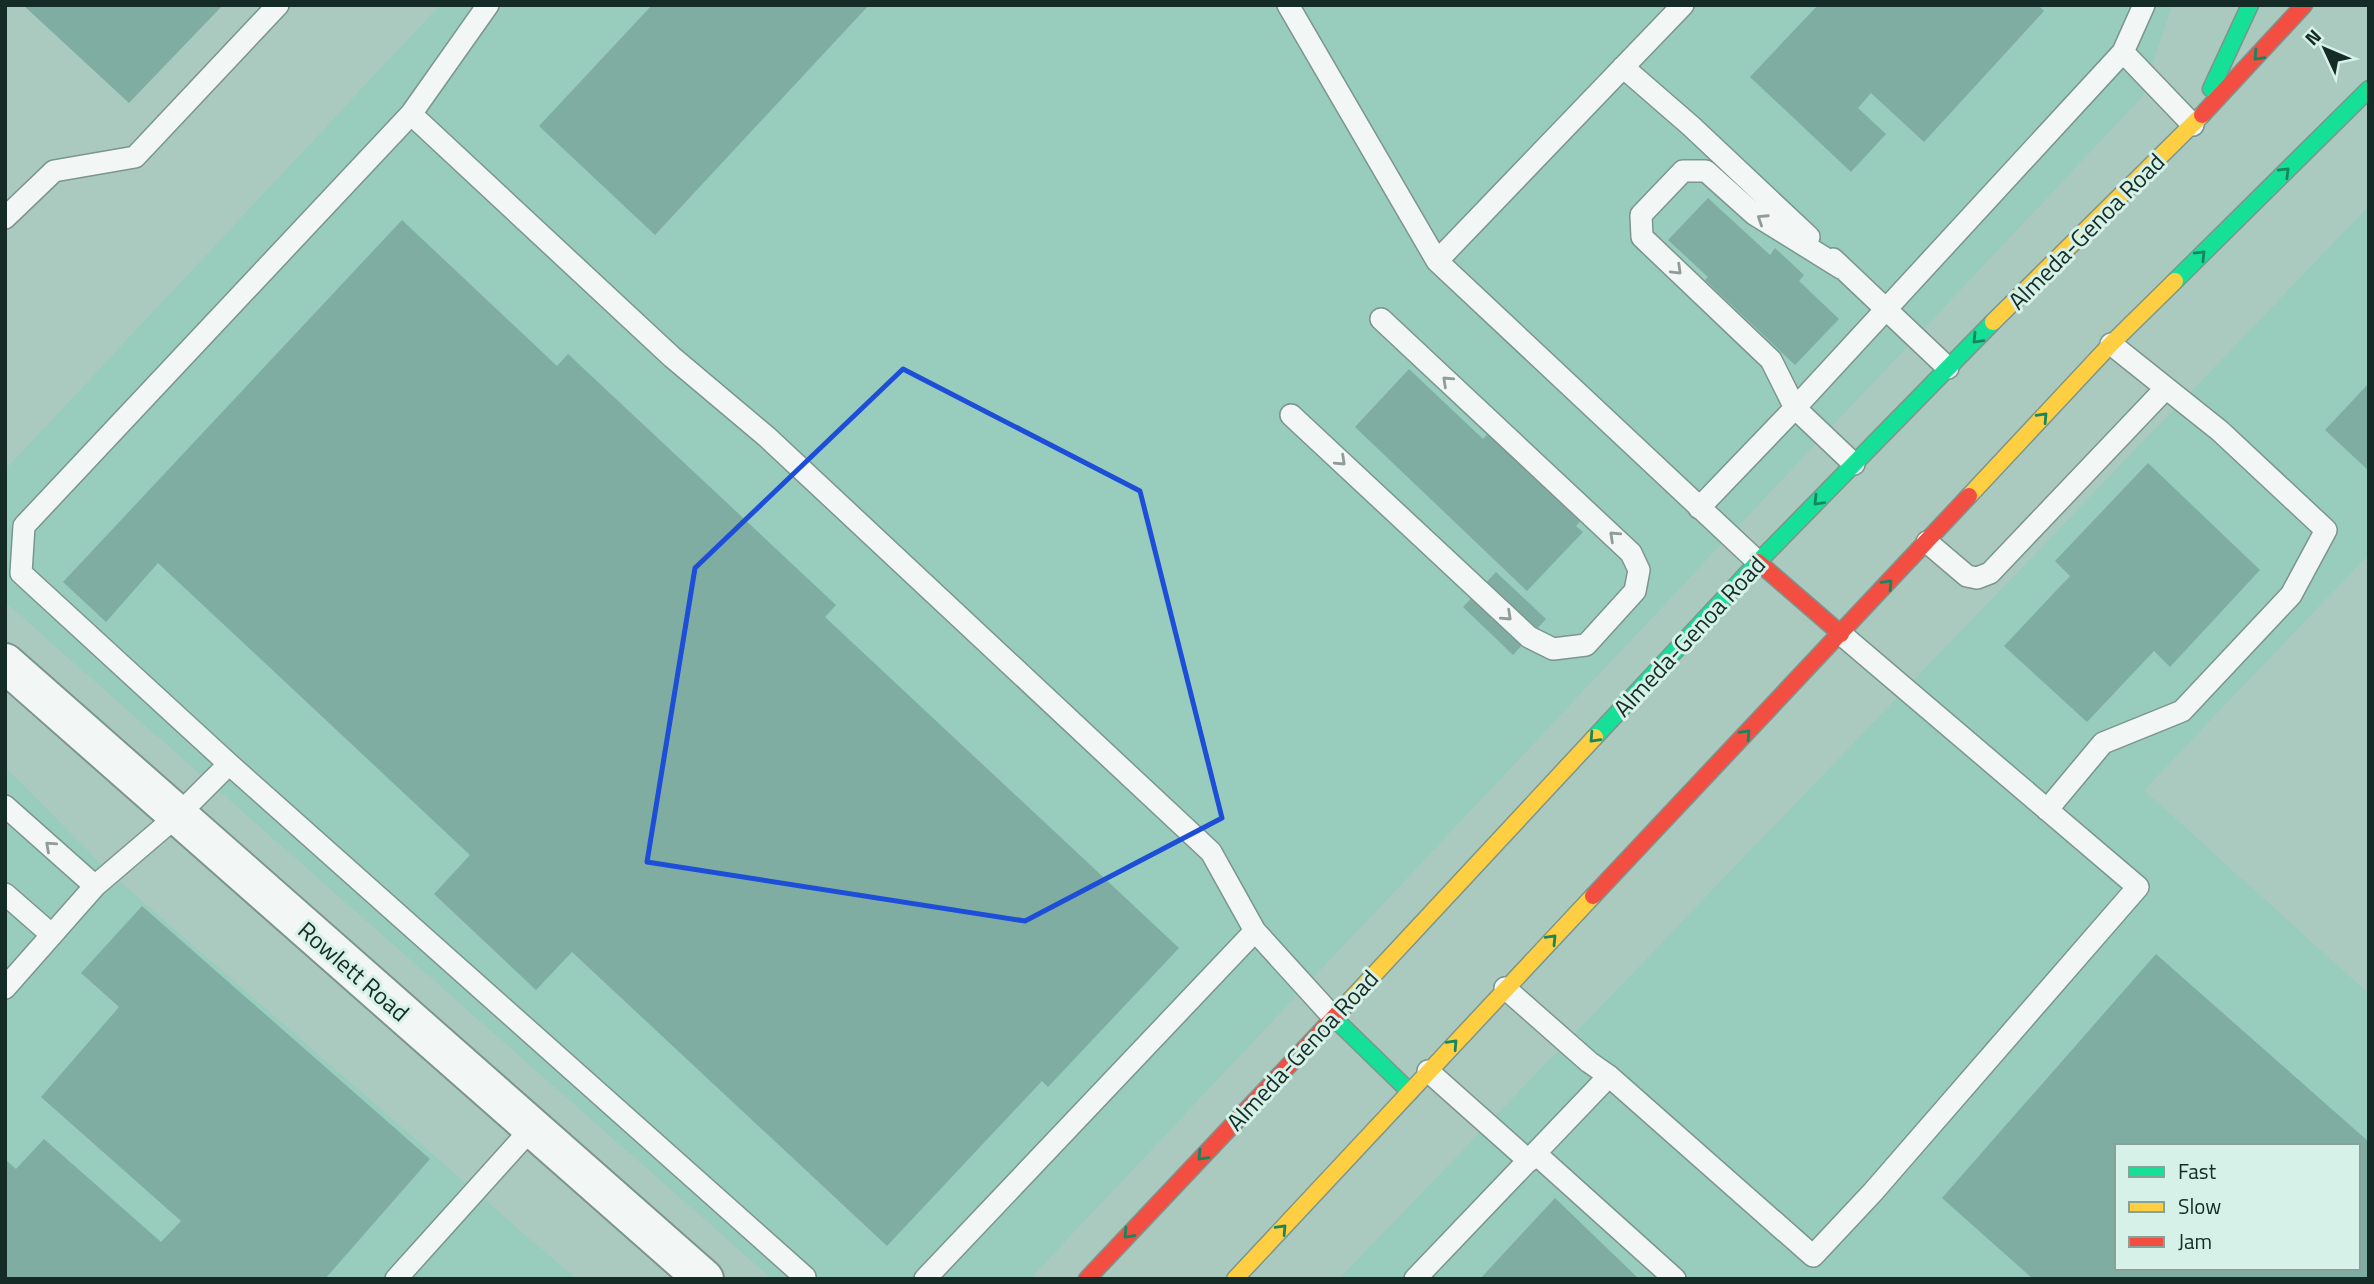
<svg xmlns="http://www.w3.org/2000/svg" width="2374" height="1284" viewBox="0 0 2374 1284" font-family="'Titillium Web',sans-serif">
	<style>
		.built { fill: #98ccbd; fill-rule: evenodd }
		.building { fill: #80ada2; fill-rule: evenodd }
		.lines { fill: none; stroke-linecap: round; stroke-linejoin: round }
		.lane-casing { stroke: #7c958e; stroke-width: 24 }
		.street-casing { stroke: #7c958e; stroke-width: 42 }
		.fast-casing { stroke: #7c958e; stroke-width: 19 }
		.slow-casing { stroke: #7c958e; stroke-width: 19 }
		.jam-casing { stroke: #7c958e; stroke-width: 19 }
		.lane { stroke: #f2f7f6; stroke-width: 21 }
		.street { stroke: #f2f7f6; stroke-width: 38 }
		.fast { stroke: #16e098; stroke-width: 16 }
		.slow { stroke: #ffcf43; stroke-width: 16 }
		.jam { stroke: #f24e42; stroke-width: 16 }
		.oneway { stroke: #16865f }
		.oneway2 { stroke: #8f9c98 }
		.marked { fill: none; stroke: #1d4ed8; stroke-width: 5; stroke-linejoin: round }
		.labels { text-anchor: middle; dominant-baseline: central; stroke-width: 6; stroke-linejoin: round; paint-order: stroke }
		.street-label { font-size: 24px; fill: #152c26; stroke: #d5f1e8 }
	</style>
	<rect width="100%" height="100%" fill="#aacac0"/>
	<path class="built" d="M440,5H2172L2142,97L1030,1279H772L5,602V470Z
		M2369,206V554L2144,790L2369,994V1279H1339ZM2117,1146H2358V1268H2117Z
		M5,767L110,873L576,1279H5Z"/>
	<path class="building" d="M23,5H223L129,103Z
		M652,5H869L655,235L539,126Z
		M1818,5H2038L2044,11L1924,142L1871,93L1858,108L1886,134L1851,172L1750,77Z
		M1708,198L1770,255L1775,248L1804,275L1799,281L1839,319L1795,365L1705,280L1708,277L1668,240Z
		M402,220L557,366L568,354L836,605L825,617L1179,948L1048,1087L1042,1081L887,1246L572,952L536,990L434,894L470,855L158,563L106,622L63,582Z
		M1409,369L1483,439L1493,428L1587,514L1576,526L1583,532L1527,591L1355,427Z
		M2369,383V471L2325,430Z
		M2148,463L2260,570L2170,667L2154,651L2087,722L2004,646L2070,576L2055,561Z
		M1496,572L1546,619L1513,655L1463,607Z
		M142,906L430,1159L325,1279H5V1159L16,1169L44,1139L161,1242L181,1221L41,1097L119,1007L81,973Z
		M2156,954L2369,1142V1279H2033L1942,1198ZM2117,1146H2358V1268H2117Z
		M1555,1198L1639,1279H1480Z"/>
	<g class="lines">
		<g class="lane-casing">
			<path id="lane" d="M488,5L411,114L24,526L21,573L229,764L805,1277
				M1288,5L1437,261L1758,562
				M2144,5L2123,52L2193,125
				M1623,67L1691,126L1809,237
				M411,114L672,357L767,437L1211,852L1255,931L1334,1018
				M5,218L54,171L135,157L278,5
				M1833,259L1948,368
				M1437,261L1683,5
				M1841,268L1754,214L1706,171H1683L1641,215L1642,237L1771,360L1795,408L1854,464
				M1291,415L1529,637L1553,649L1586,645L1635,591L1639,570L1631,553L1381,319
				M1699,508L1795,408L2123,52
				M1927,542L1967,576L1977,578L1990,573L2166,388
				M5,806L95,886
				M2047,810L2103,743L2182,711L2291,595L2326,530L2220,431L2111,344
				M5,894L52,935
				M5,988L95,886L178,815L229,764
				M1505,988L1589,1062L1609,1076L1813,1256L1873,1192L2138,887L1841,634
				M1428,1071L1529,1161
				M1536,1154L1675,1279
				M396,1279L532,1128
				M925,1279L1255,931
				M1415,1279L1609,1076"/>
		</g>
		<g class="street-casing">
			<path id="street" d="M5,663L704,1279"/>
		</g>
		<g class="fast-casing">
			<path id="fast" d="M2211,89L2250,5
				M2175,281L2369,89
				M1595,737L1758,562L1993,322
				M1334,1018L1410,1092"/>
		</g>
		<g class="slow-casing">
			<path id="slow" d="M1993,322L2202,115
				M1969,496L2111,344L2175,281
				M1342,1009L1595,737
				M1235,1279L1593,896"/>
		</g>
		<g class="jam-casing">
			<path id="jam" d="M2202,115L2304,5
				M1758,562L1841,634
				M1593,896L1969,496
				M1087,1279L1342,1009"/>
		</g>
		<use href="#lane" class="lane"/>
		<use href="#street" class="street"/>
		<use href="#fast" class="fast"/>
		<use href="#slow" class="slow"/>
		<use href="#jam" class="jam"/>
	</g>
	<defs><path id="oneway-chevron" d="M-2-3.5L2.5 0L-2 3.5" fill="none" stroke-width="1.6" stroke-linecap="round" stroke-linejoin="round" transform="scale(1.75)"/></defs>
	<g class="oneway">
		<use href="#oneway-chevron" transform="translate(2258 56) rotate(133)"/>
		<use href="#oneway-chevron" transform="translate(2285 172) rotate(-45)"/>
		<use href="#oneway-chevron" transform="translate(2201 255) rotate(-45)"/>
		<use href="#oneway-chevron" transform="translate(1977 339) rotate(134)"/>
		<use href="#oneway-chevron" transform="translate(2043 417) rotate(-47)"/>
		<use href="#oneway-chevron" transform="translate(1818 501) rotate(134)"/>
		<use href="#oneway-chevron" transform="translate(1888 584) rotate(-47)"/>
		<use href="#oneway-chevron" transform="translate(1746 734) rotate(-47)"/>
		<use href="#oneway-chevron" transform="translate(1594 738) rotate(133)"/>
		<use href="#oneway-chevron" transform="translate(1552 939) rotate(-46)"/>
		<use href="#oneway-chevron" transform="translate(1453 1044) rotate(-47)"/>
		<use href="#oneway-chevron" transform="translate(1202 1156) rotate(134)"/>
		<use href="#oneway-chevron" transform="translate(1282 1229) rotate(-47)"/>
		<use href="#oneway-chevron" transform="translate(1128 1234) rotate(133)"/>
	</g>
	<g class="oneway2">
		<use href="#oneway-chevron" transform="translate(1762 219) rotate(-147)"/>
		<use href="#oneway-chevron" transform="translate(1677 270) rotate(44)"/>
		<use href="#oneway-chevron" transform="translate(1447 381) rotate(-137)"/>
		<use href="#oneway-chevron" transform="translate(1341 461) rotate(43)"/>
		<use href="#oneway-chevron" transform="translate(1614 536) rotate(-137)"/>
		<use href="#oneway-chevron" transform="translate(1507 616) rotate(43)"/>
		<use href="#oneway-chevron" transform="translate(50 846) rotate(-138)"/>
	</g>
	<path class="marked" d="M903,369L1140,491L1222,818L1025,921L647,862L695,568Z"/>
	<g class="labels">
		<g class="street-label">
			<text transform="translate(2086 231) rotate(-45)">Almeda-Genoa Road</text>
			<text transform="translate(1689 636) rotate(-47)">Almeda-Genoa Road</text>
			<text transform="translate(354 971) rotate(41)">Rowlett Road</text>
			<text transform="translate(1302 1050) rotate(-47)">Almeda-Genoa Road</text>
		</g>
	</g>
	<rect width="2374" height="1284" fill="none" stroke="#152c26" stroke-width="14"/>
	<rect x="2115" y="1144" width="245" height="126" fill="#d5f1e8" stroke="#88a29a" stroke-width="2"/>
	<rect x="2129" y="1167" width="35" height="10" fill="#16e098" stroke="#88a29a" stroke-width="2"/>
	<text x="2178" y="1179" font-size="21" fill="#152c26">Fast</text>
	<rect x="2129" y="1202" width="35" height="10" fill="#ffcf43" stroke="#88a29a" stroke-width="2"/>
	<text x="2178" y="1214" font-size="21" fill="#152c26">Slow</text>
	<rect x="2129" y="1237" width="35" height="10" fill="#f24e42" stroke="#88a29a" stroke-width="2"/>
	<text x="2178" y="1249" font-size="21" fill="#152c26">Jam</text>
	<g transform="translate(2325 49) rotate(314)" stroke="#d5f1e8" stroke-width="5" paint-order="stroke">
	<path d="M0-5L12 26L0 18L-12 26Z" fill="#152c26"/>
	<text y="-10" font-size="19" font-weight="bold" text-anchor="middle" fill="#152c26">N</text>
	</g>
</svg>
